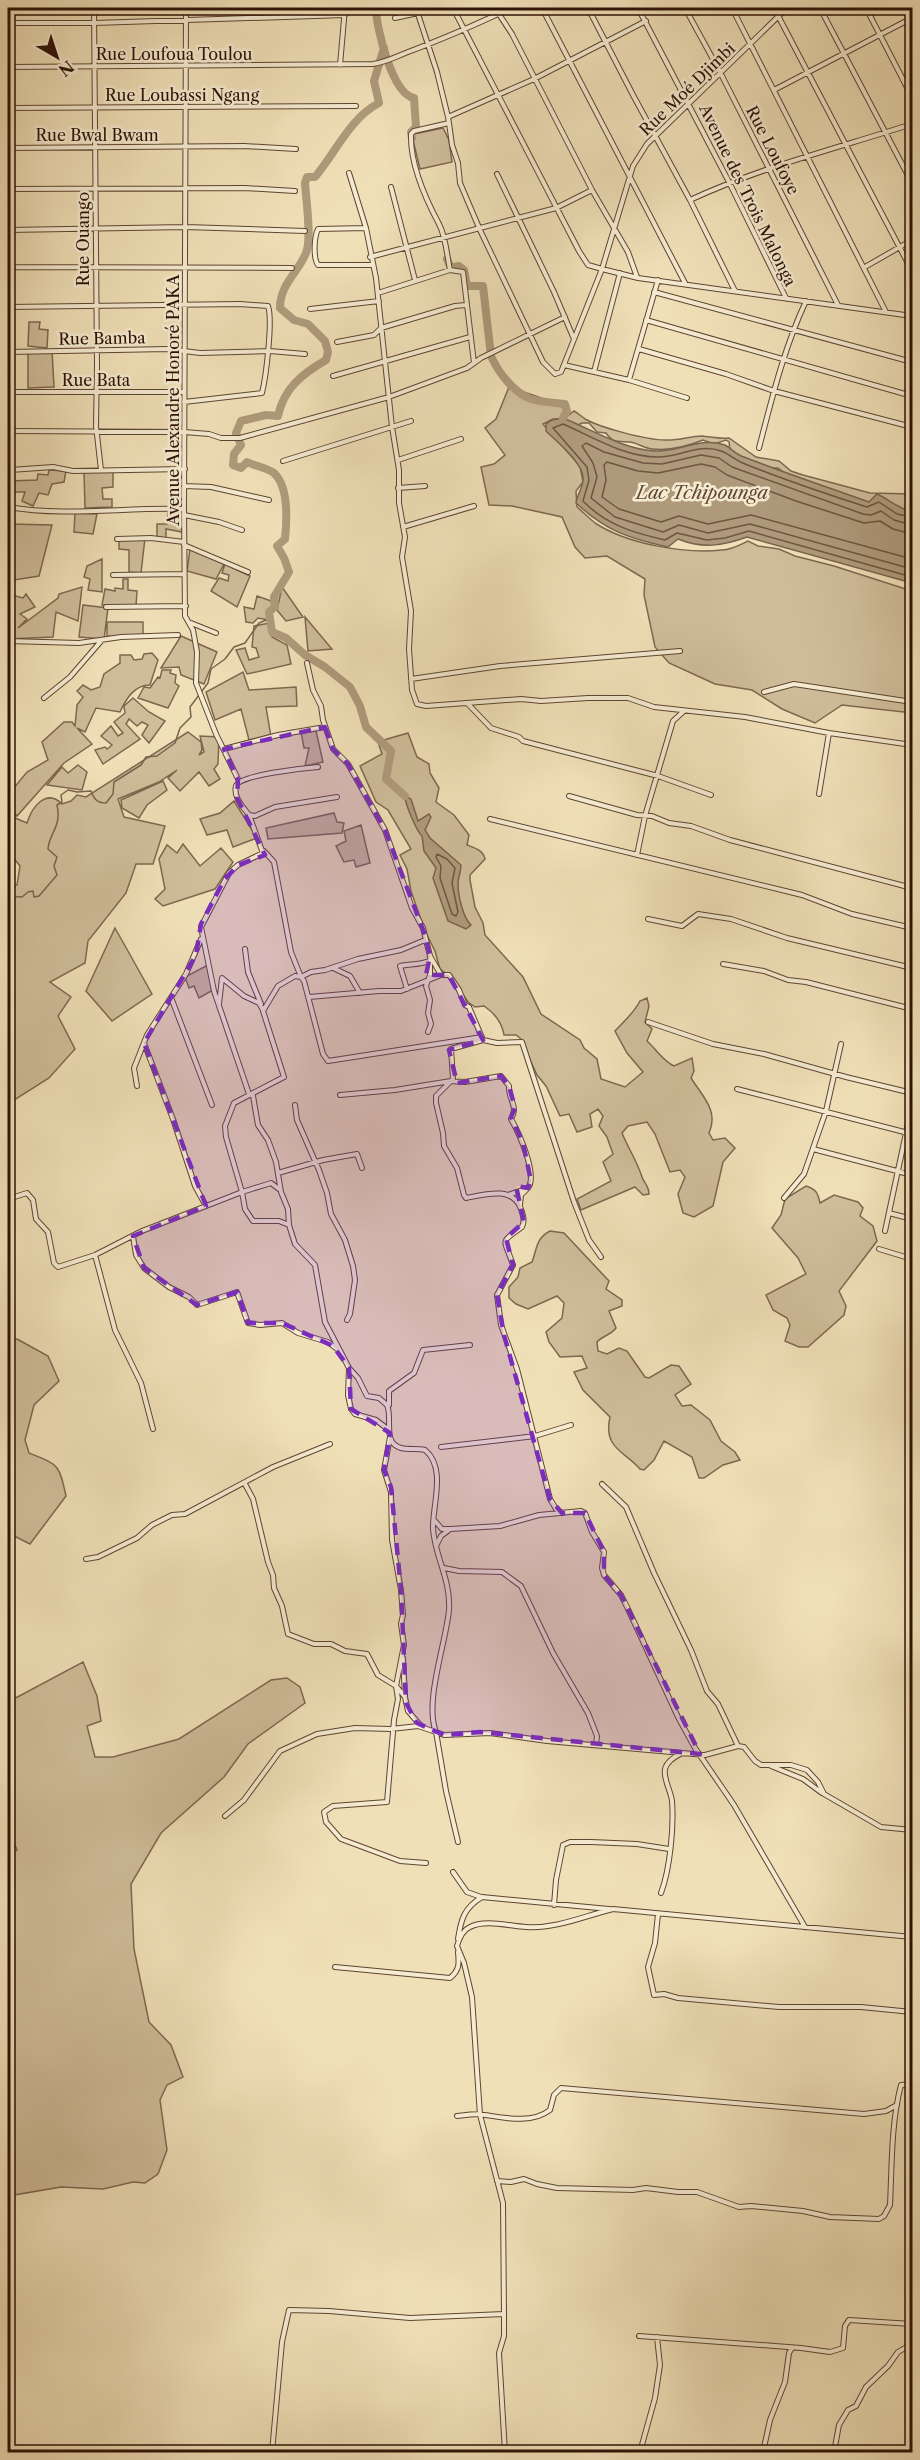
<svg xmlns="http://www.w3.org/2000/svg" width="920" height="2460" viewBox="0 0 920 2460" font-family="'Libre Caslon Text',serif">
	<style>
		.green { fill: #cfbd9a; stroke: #7e6750; stroke-width: 1.5 }
		.water { fill: #ae9a7b; stroke: #7a634c; stroke-width: 1.5 }
		.lines { fill: none; stroke-linecap: round; stroke-linejoin: round }
		.shore { stroke: #6e5640; stroke-width: 1.5 }
		.stream { stroke: #7a634c; stroke-width: 1.5 }
		.river { stroke: #ae9a7b; stroke-width: 8 }
		.minor-casing { stroke: #5e4532; stroke-width: 6 }
		.minor { stroke: #f5ebd1; stroke-width: 4 }
		.marked { fill: #7b2cbf; fill-opacity: 0.2; stroke: #7b2cbf; stroke-width: 4.5; stroke-dasharray: 12 8; stroke-linejoin: round }
		.labels { text-anchor: middle; dominant-baseline: central; stroke-width: 5; stroke-linejoin: round; paint-order: stroke }
		.street-label { font-size: 16px; fill: #2d1106; stroke: #f5ebd1 }
		.water-label { font-size: 18px; font-style: italic; fill: #614835; stroke: #f5ebd1 }
	</style>
	<rect width="100%" height="100%" fill="#f0e0b8"/>
	<filter id="stains"><feTurbulence type="fractalNoise" baseFrequency=".00333" numOctaves="4"/><feColorMatrix values="0 0 0 0 .2 0 0 0 0 .09 0 0 0 0 .02 0 0 0 .5 -.17"/></filter>
	<radialGradient id="worn" r=".72"><stop offset=".6" stop-color="#630" stop-opacity="0"/><stop offset="1" stop-color="#630" stop-opacity=".3"/></radialGradient>
	<path class="green" d="M443,128L449,140L452,162L420,169L413,140L414,134Z
		M29,322H40L39,329L48,330L47,348L28,346Z
		M52,350L54,387L28,388V351Z
		M509,387L559,404L569,415L574,411C578,413 581,416 585,419C601,428 647,440 665,440C678,441 690,436 702,436C712,437 719,439 729,438L756,457L779,461L791,471L803,475L870,493L912,494V513C876,506 805,491 778,468H765L733,452L730,450L729,442L726,440L714,444L703,440C688,446 670,451 653,449C645,449 638,443 630,442C620,441 613,444 606,433L597,432L589,423H582L572,428L565,421L566,419H553L543,424L580,466L583,482L576,491L577,507C583,512 589,518 595,523C627,544 684,554 722,550C731,550 740,545 748,541L758,546L779,549L795,556L834,566L912,591V713L842,705L815,723L782,709L752,690L715,684L669,663L655,647L644,595L645,579L607,556L585,558L575,547L562,517L512,506L489,505L481,467L494,464L505,455L485,428L496,419Z
		M49,470L66,471L64,482L52,484L48,495L39,493L33,506L22,501L25,492H8L9,481L37,480L38,474L48,475Z
		M84,471H113V487L102,488L103,499H112V507L85,508Z
		M168,510L183,511L182,532L166,529V538L157,537V524H167Z
		M75,513L97,514L93,534L74,532Z
		M8,524L52,525L39,576L14,580L8,566Z
		M145,538L141,573L129,572V550L119,549V539Z
		M190,549L224,564L216,579L187,571Z
		M102,559V592L88,590L90,579L84,577L87,566Z
		M225,564L250,576L237,607L211,591L219,578L228,581L229,575L222,573Z
		M123,579H128V590L137,591L136,606L102,605L105,589L115,591V588L123,589Z
		M82,587L78,621L56,612L53,637L8,639V594L23,598L26,594L35,607L20,614L27,619L18,628L58,598L59,594Z
		M282,587L303,617L286,621L277,610Z
		M257,596L274,602L268,620L258,618L253,623L246,622L244,607L254,609Z
		M83,605L108,608L104,639L79,637Z
		M305,617L332,649L308,651Z
		M107,622H143V637L107,636Z
		M270,623L272,637L287,645L291,664L247,674L236,650L245,648L249,660L259,657L256,648L252,647L254,626Z
		M181,636L217,652L204,684L181,675L179,667L161,668Z
		M152,653L158,660L150,685C134,685 126,699 120,712L96,708L85,732L77,728L92,744L64,763L17,816L8,805V795L27,772L48,760L42,742L64,722H72L75,726L77,705L83,697L77,691L83,685L91,690L100,687L104,674L120,663V655H131L134,660L142,659L144,654Z
		M162,670H171L170,673L176,675L175,683L179,686L168,708L138,698L144,687L150,688L158,677L160,678Z
		M243,672L249,690L296,687L297,706L266,707L271,737L249,740L241,709L215,720L206,692Z
		M133,698L149,712L165,721L149,743L142,735L148,725L142,722L137,726L129,719L126,724L140,739L103,764L95,750L105,747L107,749L112,745L101,736L111,726L118,736L123,733L114,722L125,713L124,706Z
		M316,731L323,762L305,766L309,748H304L301,732Z
		M188,732L201,742L202,750L199,755L204,752L200,736L219,737L218,764L214,769L220,779L209,786L199,772L180,791L168,778L177,770L159,782L118,799L124,817L165,826L153,864H136L126,893L88,941L85,963L50,982L71,997L58,1016L75,1049L49,1078L8,1104V884L17,885L20,866L8,851V815L27,823C32,807 46,788 62,804L71,801L77,795L86,797Z
		M408,733L417,757L429,764L430,773L439,788L436,802L454,815L469,835L467,845C475,848 483,850 485,859L470,875V880L475,907L483,923L485,935L523,977L541,1014L580,1040L584,1048L597,1059L601,1079L625,1087L643,1072L627,1053L615,1031C624,1021 634,1013 640,1001L647,998L649,1006L645,1022L652,1029L647,1041C656,1049 663,1061 674,1066L692,1058L694,1071L691,1078C703,1097 719,1111 709,1133L713,1140L725,1138L735,1148L723,1162L713,1206L694,1217L683,1213L678,1194L685,1177L680,1170L670,1172L655,1134L647,1122L628,1126L622,1133C628,1148 637,1161 642,1177C644,1183 649,1186 649,1194L643,1195L635,1187L581,1210L577,1199L611,1181L603,1162L613,1154L607,1137L599,1126L603,1116L598,1109L590,1114L592,1127L577,1132L569,1114L560,1116L546,1086L537,1075L520,1038L516,1035H504C502,1023 496,1014 484,1006L475,1007L468,1002L452,978L440,969L435,951L425,931L411,891L407,869L400,855L411,849L388,810L376,802L360,766L382,754L379,745L384,740Z
		M78,765L87,772L82,790L47,785L62,767L68,773Z
		M163,781L167,790L147,805L139,818L122,808L121,800Z
		M234,801L257,838L233,847L227,830L207,835L200,819L220,813Z
		M334,813L337,822L344,823L342,833L268,839L266,828Z
		M361,825L370,863L356,867L354,860L344,862L336,846L346,841L344,831Z
		M183,844L200,866L221,848L233,862L215,889L163,906L155,899L165,889L159,859L167,845L177,853Z
		M115,928L152,994L112,1021L86,991Z
		M208,965L213,990L199,998L194,986L189,988L185,977Z
		M806,1186C816,1189 818,1193 820,1203L834,1195L858,1202L863,1208L860,1216L873,1226L877,1241L839,1291L846,1306L844,1315L808,1347H799L785,1341L790,1325L787,1318L773,1310L766,1295L806,1274L798,1258L772,1228L781,1215L785,1199Z
		M550,1231L564,1233L609,1281L606,1289L622,1300V1306L609,1311L616,1328C611,1335 602,1336 597,1342L598,1351L607,1354L619,1348L627,1351L645,1377L649,1378L671,1365L679,1366L691,1384L675,1395L682,1406L691,1405L710,1420L721,1441L735,1452L740,1460L723,1465L704,1478H699L692,1457L664,1441L654,1460L644,1470L640,1469C624,1451 603,1448 610,1417L583,1390L574,1372L587,1368L582,1356L560,1357L549,1342L546,1332L562,1318L564,1303L557,1296L528,1309L516,1304L509,1298V1287L518,1277L520,1268L532,1262C537,1249 536,1238 550,1231Z
		M17,1339L48,1356L59,1381L34,1405L25,1440L29,1453C59,1465 59,1464 66,1496L30,1544L8,1533V1341Z
		M83,1662L97,1696L101,1721L87,1726L95,1757H113L179,1739L271,1680L287,1678L300,1687L305,1703L248,1744L224,1777L161,1833L131,1884L134,1949L149,2022L171,2045L183,2077L167,2085L160,2100L167,2150L158,2174L145,2183L133,2182L103,2189L61,2187L8,2196V1857L17,1850L8,1828V1702Z"/>
	<path class="water" d="M563,418C593,430 624,450 657,451C681,451 700,437 725,445C731,448 736,455 744,457C785,473 827,487 869,502L877,494C889,499 899,510 912,511V583L747,537C722,546 703,549 678,539L668,547C628,538 606,531 576,503C577,495 583,487 583,480C585,464 556,441 546,431V424L552,420Z
		M405,796L411,799L418,821L429,814L431,817L425,830L430,838L461,865C461,872 458,877 458,884C458,895 463,918 471,925L466,929L448,921L433,878L436,868L424,851L422,836C417,832 405,804 405,796Z"/>
	<g class="lines">
		<path class="shore" d="M912,517L897,514L879,502L867,507C826,494 785,480 745,464C736,461 728,453 721,451C699,443 680,457 658,457C624,457 593,437 563,424L553,428L587,467L589,480L583,501C606,525 634,533 665,540L677,533L707,540L725,538L749,531L912,577
			M912,525L894,520L881,511L871,515L863,514L732,467L719,458L701,455L662,464L643,463L604,452L586,443L582,446L593,463L597,477L591,498L615,517L663,532L679,525L708,533L750,524L912,569
			M912,534L893,529L880,521L864,523L796,501L727,475L715,467L701,464L658,473L638,471L607,462L604,465L606,480L602,497L619,509L661,522L679,516L708,524L751,515L912,559
			M437,854L447,859L455,868L452,883L458,912L456,916L452,914L440,878L441,866L436,857Z"/>
		<path class="stream" d="M8,896L22,897L28,892L33,891L34,897L39,896L57,875L54,866L57,857L48,849C49,833 62,827 57,805L62,802L61,795L68,790L77,792L91,791C94,799 97,803 106,803L113,794L114,782L141,765L146,757L157,756L175,743L180,728L191,717L190,707L208,683L211,669L225,659L234,647L245,643L259,623L269,619"/>
		<path class="river" d="M376,8C376,27 392,94 414,98L416,127L411,132L412,138
			M384,48L374,81L379,103C350,118 336,152 315,177H307L305,183C306,199 312,239 306,253C298,273 280,284 280,308L294,320L308,324L325,341L328,352L326,360C302,374 284,388 278,416L266,415L241,421L236,433L241,445L234,454L233,465L241,468L247,462C255,466 268,468 274,473C289,487 287,520 285,539L277,546L284,558L289,572L274,597L275,607L269,612L272,632L286,638L305,655L325,667L350,687L360,706L366,727L391,751L386,779L405,796
			M447,259L451,268L459,266L464,270L467,286H483L491,356C498,372 514,393 531,399C541,402 554,403 565,404L567,411L563,418"/>
		<g class="minor-casing">
			<path id="minor" d="M94,8L97,366L96,426L101,470
				M186,8L184,509L185,616L193,630L197,652L196,683L216,734L239,781
				M416,8L437,72L448,117
				M453,8L579,251L588,265L602,269L633,166L647,144L787,8
				M495,8L512,34L592,190L628,252L637,277
				M542,8L685,283
				M588,8L633,95L690,200L735,291
				M638,8L729,182L786,298
				M685,8L720,72L838,305
				M732,8L886,312
				M774,8L912,271
				M820,8L912,183
				M866,8L912,97
				M911,8L912,11
				M395,18L418,13
				M8,23H94L345,15
				M340,65L345,8
				M8,67L373,64C387,62 395,57 408,52C443,39 477,24 511,8
				M774,90L912,18
				M8,108L356,106
				M449,123L452,145L458,163L460,183L480,230L543,362L555,374L561,372L602,269L638,278L912,316
				M8,148L244,146L296,149
				M349,173L366,228L376,278L392,427L399,470V503L405,537L402,557L411,611L409,649L412,690L417,704L426,706L521,699L541,701L588,698H628L654,707L745,717L829,733L912,745
				M497,174L554,292L574,339
				M8,177V8
				M391,187L415,280
				M8,189L245,188L295,191
				M690,200C761,167 838,148 912,124
				M8,205L12,452L8,477
				M366,228L318,229C314,237 313,258 318,265H372
				M8,230L186,227L305,231
				M370,257L556,208L592,190
				M8,267L292,268
				M865,267L912,240
				M654,292L912,362
				M378,293L450,270
				M8,307L240,304L268,306C273,320 266,377 262,393L184,402
				M310,309L379,301
				M646,320L912,396
				M337,342L374,335L381,328L455,306L466,305
				M639,349L726,374L774,391L912,427
				M8,352L168,349L200,353L270,351L305,354
				M474,363L463,272L450,270C447,256 446,237 439,224C425,198 410,164 411,134L414,131L449,123L448,117L534,79L646,21
				M564,365L629,380L687,398
				M594,372L620,273
				M333,376L470,337
				M629,380L658,280
				M8,392H184
				M910,427L912,417
				M8,431L184,432L209,434L221,438H240L389,397L467,368L481,358L565,317
				M759,448C772,398 784,348 806,301
				M398,460L461,439
				M283,461L411,421
				M10,470L53,467L73,471L185,469
				M184,486L211,487L269,500
				M398,488L425,486
				M8,507C66,517 125,507 184,509
				M184,515L219,522L242,530
				M403,527L474,506
				M117,539L151,538L184,542
				M184,545L248,572
				M113,575L184,574
				M106,607L186,606
				M191,623L216,633
				M8,641L79,643L121,637L178,635
				M307,663L313,690L321,706L323,720L333,749L348,764L385,830L412,908L423,928L430,956L441,975H449L459,990L465,1005L469,1007L483,1040
				M411,679L500,666L680,651
				M764,692L794,684L912,702
				M44,698L70,677L102,640
				M468,704L491,728L519,737L523,741L658,776L711,795
				M224,749L278,735L325,727
				M819,794L829,733
				M569,796L637,815L652,816L669,823L691,826L730,840L912,888
				M249,815C243,807 233,797 236,786C238,775 305,768 318,767
				M912,818L908,840L912,843
				M490,819L802,895L852,914L912,928
				M264,851L274,862L291,952L301,977L311,972L325,970L358,959L401,950L425,940
				M637,855L645,816L673,721L684,711
				M648,919L682,926L698,914L731,919L787,938L912,968
				M245,949L248,972L261,1004
				M723,964L764,971L788,980L806,982L912,1009
				M333,968L350,976L360,993
				M407,989L400,966C410,964 420,965 429,961
				M309,997L379,991H401L441,975
				M172,1000L212,1105
				M219,1004L222,978L244,996L259,1003L263,1010
				M648,1022L713,1044L764,1054L846,1077L912,1093
				M428,1032L431,1024L428,1013L430,1000L426,986L430,975V957
				M144,1043L173,1119L195,1186L206,1206
				M137,1086L134,1068L147,1035L186,974L201,939
				M737,1089L912,1134
				M340,1095L395,1090L451,1081L465,1082L501,1076L509,1086C508,1100 519,1106 511,1119C519,1133 538,1175 528,1188
				M295,1105L297,1120L319,1170L327,1193L331,1214L345,1240L353,1266L355,1280L350,1314L347,1320
				M813,1149L912,1175
				M278,1173L323,1160L357,1154L362,1168
				M279,1189L271,1183L242,1192L226,1137L225,1126L234,1103L284,1077L263,1011L278,986L295,976L301,977L304,981L323,1054L328,1061L482,1037
				M508,1195L528,1188L521,1195L520,1205
				M784,1198L804,1174L826,1111L841,1044
				M8,1199L27,1193L33,1200L36,1219L48,1232L54,1263L58,1267L95,1255L115,1330L141,1383L153,1429
				M889,1213L912,1219
				M289,1225L295,1244L315,1265L325,1322L349,1368
				M885,1231L912,1105
				M133,1236L136,1255L144,1268L169,1287L189,1297L197,1305L237,1292L248,1323L260,1325L282,1323L298,1333L328,1342L337,1349
				M879,1249L912,1259
				M95,1255L142,1231L242,1192L245,1209L253,1221H279L289,1225L288,1209L281,1192L276,1162L268,1140L258,1125L253,1096L249,1094L214,991L201,927L229,873L238,865L263,853L249,815L255,816L275,807L337,797
				M389,1405V1391L414,1373L423,1350L470,1345
				M389,1430L376,1420L355,1414L351,1409L348,1395L349,1368L358,1378L367,1396L379,1398L387,1405C393,1418 382,1443 401,1448C409,1450 417,1448 425,1450C447,1468 432,1506 433,1529C435,1557 451,1580 449,1610C446,1643 424,1702 436,1732L444,1735L490,1733L547,1741L705,1755L738,1746L744,1747L755,1761L761,1765H791L807,1770L818,1782L824,1794L881,1827L912,1830
				M390,1437L384,1470L391,1492L392,1540L401,1590L403,1615L401,1624L404,1645L396,1686L398,1699L394,1720L387,1802L333,1806L324,1812L326,1822L341,1839L400,1861L426,1863
				M441,1447L535,1436L571,1425
				M245,1484L253,1499L268,1562L273,1575L274,1588L282,1606L288,1634L314,1644H331L345,1651L367,1654L378,1675L396,1686L405,1697L408,1711L421,1726
				M602,1484L626,1507L654,1573L691,1650L707,1691L718,1704L738,1746
				M562,1513L556,1509L550,1499L517,1369L501,1325L497,1295L513,1265C504,1238 499,1243 522,1227C525,1221 523,1215 521,1209C513,1185 483,1195 466,1198L464,1195L457,1168L444,1146L443,1133L436,1103V1096L453,1079L451,1049L483,1040L497,1043L522,1042L574,1202L589,1240L601,1257
				M434,1520L442,1529H450L500,1526L539,1515L581,1511L585,1513L592,1532L604,1552L602,1568L604,1575L621,1595L628,1609L678,1717L695,1748L734,1805L805,1927
				M437,1544L441,1536L449,1530
				M86,1559L98,1557L137,1538L152,1525L172,1515L185,1514L273,1467L330,1444
				M444,1568L459,1571L502,1572L521,1586L553,1653L588,1713L597,1736L596,1745
				M403,1658L405,1696
				M771,1766L803,1779L822,1793
				M225,1816L244,1800L280,1751L317,1734L355,1728L391,1729L418,1726L436,1732L446,1791L458,1842
				M453,1872L467,1892L481,1897
				M661,1893C670,1869 674,1827 672,1801C671,1791 663,1779 665,1769C667,1761 675,1757 682,1753
				M554,1905L556,1880L563,1845L570,1842H591L637,1844L669,1849
				M658,1914L655,1943L648,1967L654,1995L664,1994L678,1998L779,2007H861L912,2012
				M458,1939C461,1919 464,1908 482,1897L609,1909
				M335,1967L450,1978C460,1970 459,1963 458,1952
				M457,2116C466,2115 477,2113 485,2115C505,2118 532,2124 550,2110L554,2095L561,2088L864,2114L886,2111L897,2105
				M497,2181L511,2182L524,2179L537,2184L557,2188L633,2190L646,2188L678,2192H697L739,2207L751,2206L803,2211L830,2217L879,2219L884,2216L890,2205C892,2165 891,2123 901,2085L912,2084
				M504,2314V2336L499,2353L505,2452
				M639,2336L801,2348L830,2352L843,2348L845,2326L849,2320L912,2324
				M272,2452L282,2342L289,2310L329,2311L410,2318L504,2314L503,2203L480,2115L472,1997L464,1963L457,1946C459,1939 463,1930 470,1927C485,1919 509,1926 526,1927C556,1929 584,1916 613,1909L912,1937
				M640,2452L655,2398L660,2365L657,2337
				M763,2452L770,2420L785,2382L789,2353L792,2348
				M834,2452L839,2425L848,2410L856,2406L866,2387L888,2366L898,2352L912,2344"/>
		</g>
		<use href="#minor" class="minor"/>
	</g>
	<path class="marked" d="M325,727L333,749L348,764L385,830L425,935L430,956L426,975H449L483,1040L449,1050L457,1083L501,1076L509,1086L515,1108L511,1117L523,1143L531,1181L528,1188L516,1186L524,1222L506,1238L513,1265L497,1295L504,1335L550,1499L562,1513H585L604,1552V1575L621,1595L700,1754L480,1732L444,1735L417,1723L406,1703L401,1590L391,1487L384,1470L390,1433L351,1409L349,1368L333,1346L282,1323H248L237,1292L197,1305L144,1268L133,1236L206,1206L144,1043L196,955L201,924L224,880L238,865L265,855L237,798L238,780L224,749Z"/>
	<g class="labels">
		<g class="street-label">
			<text x="174" y="54">Rue Loufoua Toulou</text>
			<text transform="translate(687 89) rotate(-44)">Rue Moé Djimbi</text>
			<text x="182" y="95">Rue Loubassi Ngang</text>
			<text x="97" y="135">Rue Bwal Bwam</text>
			<text transform="translate(773 150) rotate(63)">Rue Loufoye</text>
			<text transform="translate(748 195) rotate(64)">Avenue des Trois Malonga</text>
			<text transform="translate(83 239) rotate(-90)">Rue Ouango</text>
			<text transform="translate(102 338) rotate(-1)">Rue Bamba</text>
			<text x="96" y="380">Rue Bata</text>
			<text transform="translate(173 400) rotate(-90)">Avenue Alexandre Honoré PAKA</text>
		</g>
		<g class="water-label">
			<text x="702" y="493">Lac Tchipounga</text>
		</g>
	</g>
	<rect width="920" height="2460" fill="none" stroke="#f0e0b8" stroke-width="30"/>
	<rect x="9" y="9" width="902" height="2442" fill="none" stroke="#2d1106" stroke-width="3"/>
	<rect x="15" y="15" width="890" height="2430" fill="none" stroke="#2d1106" stroke-width="1.5"/>
	<g transform="translate(57 57) rotate(141)" stroke="#f5ebd1" stroke-width="4.5" paint-order="stroke">
	<path d="M0-4.5L10 22L0 15L-10 22Z" fill="#2d1106"/>
	<text y="-9" font-size="16" font-weight="bold" text-anchor="middle" fill="#2d1106">N</text>
	</g>
	<rect width="100%" height="100%" filter="url(#stains)"/>
	<rect width="100%" height="100%" fill="url(#worn)"/>
</svg>
